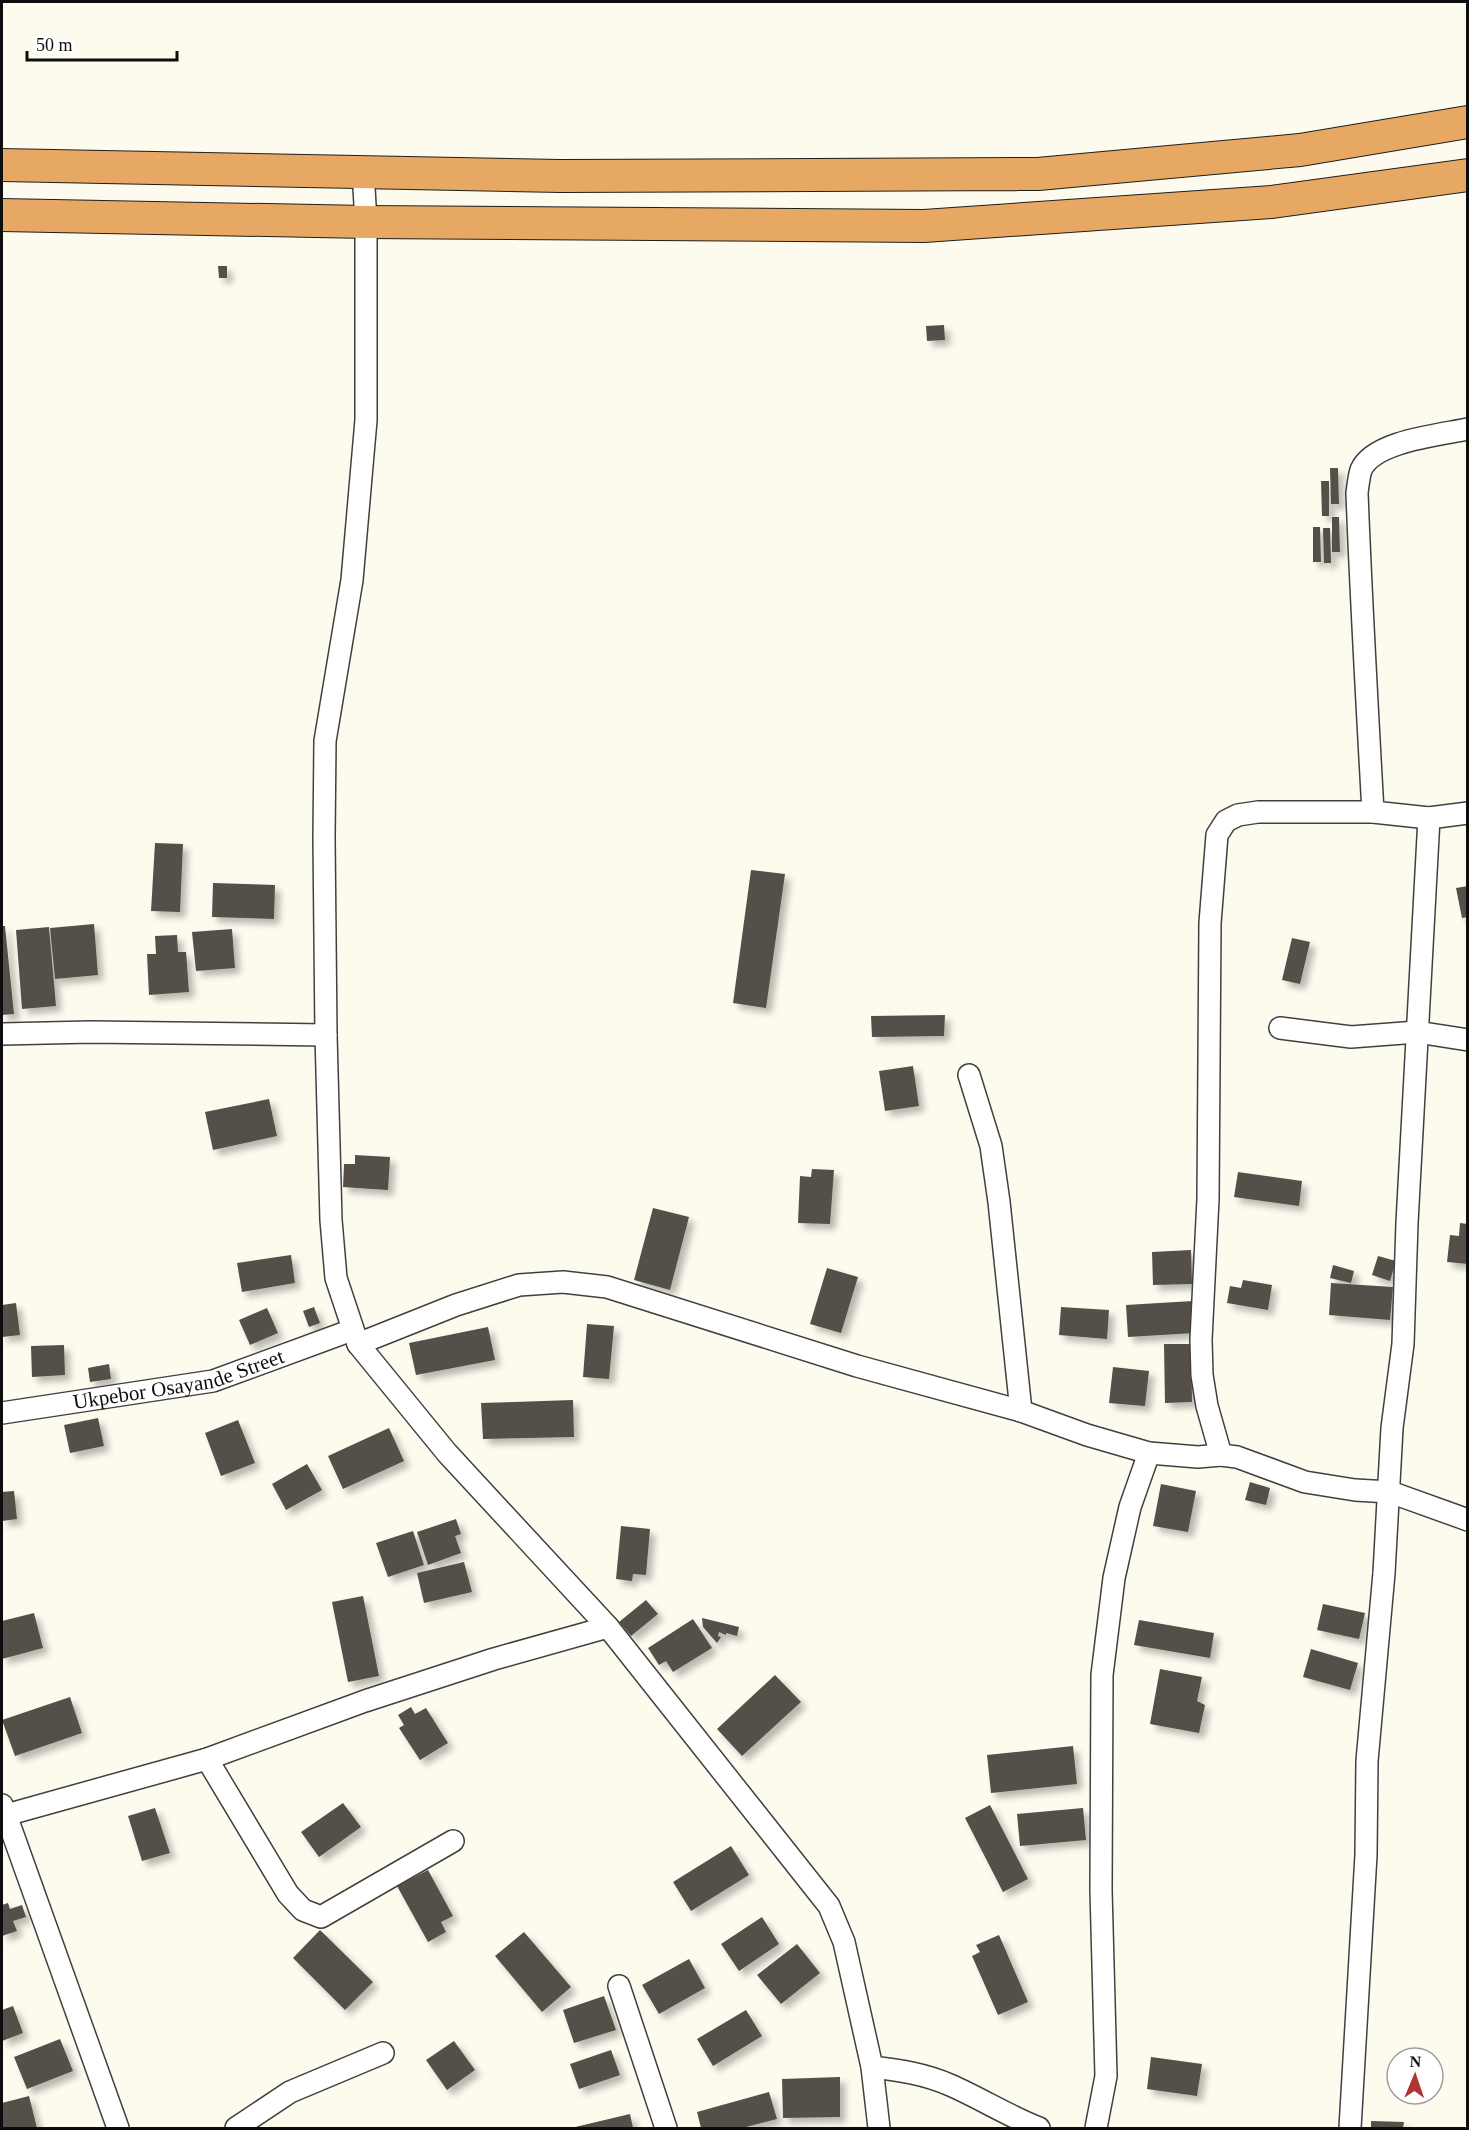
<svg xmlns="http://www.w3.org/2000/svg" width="1469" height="2130" viewBox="0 0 1469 2130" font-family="'Times New Roman',serif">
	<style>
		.building { fill: #544f4a; filter: url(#shadow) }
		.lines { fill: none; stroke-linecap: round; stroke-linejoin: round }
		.minor-casing { stroke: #404040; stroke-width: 24 }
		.highway-casing { stroke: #1e1e1e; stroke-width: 34 }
		.minor { stroke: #fff; stroke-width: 21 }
		.highway { stroke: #e7a863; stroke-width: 32 }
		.labels { text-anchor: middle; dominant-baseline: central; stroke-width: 6; stroke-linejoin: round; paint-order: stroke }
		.street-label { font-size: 21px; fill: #0d0d0d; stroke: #fff }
	</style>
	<defs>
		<filter id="shadow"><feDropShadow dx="5.5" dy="5.5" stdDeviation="3" flood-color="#0004"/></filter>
	</defs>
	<rect width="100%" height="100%" fill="#fdfbee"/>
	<path class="building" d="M218,266H227V278H219Z
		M944,325L945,340L927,341L926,326Z
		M1330,468H1338L1339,504H1331Z
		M1321,481H1329V516H1322Z
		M1332,517H1339L1340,552H1332Z
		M1313,527H1320L1321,562H1313Z
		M1323,528H1330L1331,563H1324Z
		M155,843L183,844L180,912L151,911Z
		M751,870L785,874L766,1008L733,1003Z
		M213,883L275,885L274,919L212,917Z
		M1468,886V917L1462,918L1456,888Z
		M94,924L98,975L55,979L50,928Z
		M2,926H5L14,1014L2,1015Z
		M49,927L56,1006L22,1009L16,930Z
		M232,929L235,968L196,971L192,932Z
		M177,935L178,952H186L189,992L149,995L147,954H156L155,936Z
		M1292,938L1310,942L1300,984L1282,980Z
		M945,1015L944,1036L872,1037L871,1016Z
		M913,1066L919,1106L885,1111L879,1071Z
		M269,1099L277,1136L213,1150L205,1112Z
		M355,1155L390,1157L388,1190L343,1187L344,1164H355Z
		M812,1169L834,1170L830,1224L798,1223L800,1176L811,1177Z
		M1238,1172L1302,1181L1299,1206L1234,1197Z
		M653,1208L689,1217L670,1290L634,1280Z
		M1460,1223L1468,1224V1264L1447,1262L1450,1235L1459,1236Z
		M1191,1250L1192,1284L1153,1285L1152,1252Z
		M291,1255L295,1283L242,1292L237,1263Z
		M1378,1256L1396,1261L1390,1281L1372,1275Z
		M1333,1265L1354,1271L1351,1283L1330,1278Z
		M827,1268L858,1277L841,1333L810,1324Z
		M1243,1280L1272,1285L1268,1310L1227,1303L1230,1286L1241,1288Z
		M1331,1283L1393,1287L1390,1320L1329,1315Z
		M1193,1301L1194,1333L1128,1337L1126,1305Z
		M16,1303L20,1335L2,1337V1305Z
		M314,1307L320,1323L309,1327L303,1311Z
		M1061,1307L1109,1310L1107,1339L1059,1335Z
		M267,1308L278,1333L250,1345L239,1320Z
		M587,1324L614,1326L609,1379L583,1377Z
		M488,1327L495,1360L416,1375L409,1343Z
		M1164,1344H1191L1192,1402L1165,1403Z
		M64,1345L65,1375L32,1377L31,1346Z
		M109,1364L111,1379L90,1382L88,1368Z
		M1113,1367L1149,1371L1145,1406L1109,1403Z
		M573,1400L574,1437L483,1439L481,1403Z
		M98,1418L104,1446L70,1453L64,1425Z
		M238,1420L255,1463L221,1476L205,1433Z
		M389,1428L404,1461L343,1489L328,1456Z
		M307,1464L322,1490L286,1510L272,1484Z
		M1250,1482L1270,1488L1266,1505L1245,1500Z
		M1161,1484L1196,1491L1188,1532L1153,1526Z
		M14,1491L17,1519L2,1521V1492Z
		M456,1519L461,1534L455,1536L461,1553L428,1565L417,1532Z
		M621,1526L650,1529L646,1575L633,1574L632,1581L616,1579Z
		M413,1531L424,1565L388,1577L376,1543Z
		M464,1562L472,1592L424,1603L417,1573Z
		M363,1596L379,1676L348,1682L332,1602Z
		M646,1600L658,1614L631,1636L619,1622Z
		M1323,1604L1365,1613L1359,1639L1317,1630Z
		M34,1613L43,1648L2,1659V1621Z
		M702,1618L739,1627L737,1636L726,1633V1635L719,1632L718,1636L721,1637L717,1643L703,1627Z
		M693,1619L712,1648L673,1672L666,1661L659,1665L648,1648Z
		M1139,1620L1214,1633L1210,1658L1134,1645Z
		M1311,1649L1358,1663L1350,1690L1303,1677Z
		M1160,1669L1202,1677L1197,1701L1205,1705L1199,1733L1150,1724Z
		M775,1675L801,1702L742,1756L717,1729Z
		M70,1697L82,1733L15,1756L2,1720Z
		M411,1707L415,1714L426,1708L448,1743L420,1760L399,1728L404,1725L398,1715Z
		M1073,1746L1077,1784L991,1793L987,1755Z
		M343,1803L361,1827L319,1857L301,1832Z
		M990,1805L1028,1879L1003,1892L965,1818Z
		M155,1808L170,1853L142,1861L128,1816Z
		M1083,1808L1086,1840L1020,1846L1017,1814Z
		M731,1846L749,1875L691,1911L673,1882Z
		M428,1870L453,1916L441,1922L446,1932L428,1942L397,1886Z
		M8,1903L10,1909L22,1905L26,1917L13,1921L17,1931L2,1936V1905Z
		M762,1917L779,1944L739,1971L721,1944Z
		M320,1930L373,1982L345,2010L293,1958Z
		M524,1932L571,1987L542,2012L495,1956Z
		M999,1935L1028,2002L998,2015L972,1956L980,1952L976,1945Z
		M797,1944L820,1973L781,2004L757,1975Z
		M689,1959L705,1988L659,2014L642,1985Z
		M604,1996L616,2030L574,2043L563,2010Z
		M13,2006L23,2033L2,2041V2010Z
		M746,2010L762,2036L713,2066L697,2039Z
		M60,2039L73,2071L27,2089L14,2057Z
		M454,2041L475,2070L447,2090L426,2060Z
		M611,2050L620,2075L579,2089L570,2064Z
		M1151,2057L1202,2064L1197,2096L1147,2089Z
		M840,2077V2117L783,2118L782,2079Z
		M769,2092L777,2119L742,2128H701L697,2112Z
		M29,2096L37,2128H2V2103Z
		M630,2114L633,2128H571Z
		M1371,2121L1404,2122L1403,2128H1371Z"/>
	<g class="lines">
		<g class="minor-casing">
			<g id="minor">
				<path d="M1429,818L1373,812C1367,705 1361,599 1357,493C1358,485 1359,476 1361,470C1373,441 1440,435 1468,429"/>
				<path d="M1280,1028L1351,1037L1417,1032L1468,1040"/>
				<path d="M2,1034L90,1032L326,1035L324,838L325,741L352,580L366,420V222L363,171"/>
				<path d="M969,1075L991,1146L999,1202L1021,1411"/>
				<path d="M358,1344L456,1305L519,1285L563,1282L607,1287L857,1366L1021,1411L1087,1435L1149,1453L1198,1457L1221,1455L1237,1457L1305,1482L1355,1490L1390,1492L1468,1520"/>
				<path id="s1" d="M2,1413L213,1381L352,1330"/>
				<path d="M1221,1455L1207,1406L1202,1375L1201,1340L1208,1199L1210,923L1217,835L1226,821L1238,815L1258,812H1373"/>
				<path d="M608,1627L829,1906L844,1942L872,2067C899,2070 925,2074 950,2085C980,2098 1008,2116 1039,2128"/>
				<path d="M207,1759L288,1894L303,1910L321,1917L453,1841"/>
				<path d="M2,1805L6,1815L207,1759L365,1701L494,1659L608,1627L447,1453L358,1344L336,1278L331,1220L326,1035"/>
				<path d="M6,1815L118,2128"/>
				<path d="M619,1986L666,2128"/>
				<path d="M872,2067L879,2128"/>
				<path d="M236,2128L290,2092L383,2053"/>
				<path d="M1096,2128L1106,2076L1101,1890L1102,1675L1114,1578L1130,1507L1149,1453"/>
				<path d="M1350,2128L1366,1855L1367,1761L1384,1573L1392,1428L1403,1344L1407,1223L1429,818L1468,813"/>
			</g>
		</g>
		<g class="highway-casing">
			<path id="highway" d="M2,165L561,176L1038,174L1300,150L1468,122
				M2,215L366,222L924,226L1272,202L1468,175"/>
		</g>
		<use href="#minor" class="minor"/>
		<use href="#highway" class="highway"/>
	</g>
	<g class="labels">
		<g class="street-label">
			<text stroke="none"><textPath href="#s1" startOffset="180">Ukpebor Osayande Street</textPath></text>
		</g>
	</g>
	<rect width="1469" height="2130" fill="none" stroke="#0d0d0d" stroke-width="6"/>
	<g transform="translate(1415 2076) rotate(2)"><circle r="28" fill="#ffffff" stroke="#9e9e9e" stroke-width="1.5"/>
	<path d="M0-4.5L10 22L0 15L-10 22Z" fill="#b03432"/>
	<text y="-9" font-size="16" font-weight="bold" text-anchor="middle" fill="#0d0d0d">N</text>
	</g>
	<path d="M27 51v9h150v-9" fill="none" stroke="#0d0d0d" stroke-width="3"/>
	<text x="36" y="51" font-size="18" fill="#0d0d0d" stroke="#ffffff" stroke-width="4.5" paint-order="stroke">50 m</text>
</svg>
